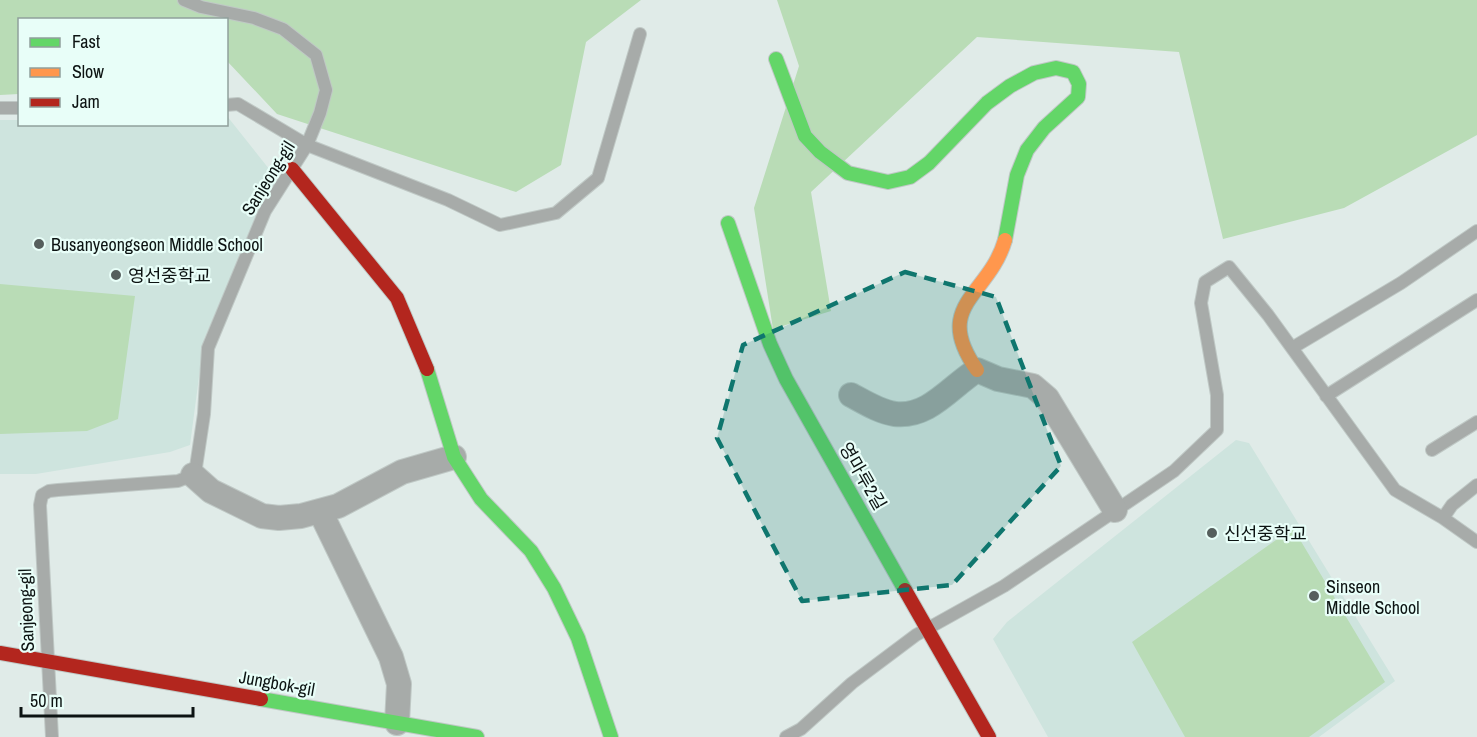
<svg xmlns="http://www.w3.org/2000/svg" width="1477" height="737" viewBox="0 0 1477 737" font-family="'Archivo Narrow','Noto Sans KR',sans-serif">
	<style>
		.built { fill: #cee4de }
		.green { fill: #b9dcb6 }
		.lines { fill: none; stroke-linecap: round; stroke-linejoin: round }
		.lane-casing { stroke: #bfc8c5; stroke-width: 14 }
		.street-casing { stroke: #bfc8c5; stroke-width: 26 }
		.fast-casing { stroke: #bfc8c5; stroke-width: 16 }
		.slow-casing { stroke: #bfc8c5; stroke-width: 16 }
		.jam-casing { stroke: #bfc8c5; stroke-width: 16 }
		.lane { stroke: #a7aba9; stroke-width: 12 }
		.street { stroke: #a7aba9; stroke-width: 24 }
		.fast { stroke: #63d668; stroke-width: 14 }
		.slow { stroke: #ff974d; stroke-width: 14 }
		.jam { stroke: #b3261e; stroke-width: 14 }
		.marked { fill: #0f766e; fill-opacity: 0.2; stroke: #0f766e; stroke-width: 4.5; stroke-dasharray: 12 8; stroke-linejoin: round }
		.poi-dot { fill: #565f5d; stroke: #e8fef8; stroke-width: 2 }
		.labels { text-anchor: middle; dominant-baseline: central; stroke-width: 4.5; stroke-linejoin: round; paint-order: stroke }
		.street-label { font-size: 18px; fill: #0c1312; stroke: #e8fef8 }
		.poi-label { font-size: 18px; fill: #0c1312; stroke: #e8fef8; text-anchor: start }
	</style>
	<rect width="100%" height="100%" fill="#e0ebe8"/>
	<path class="built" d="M227,116L277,179L260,212L204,339L190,445L170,452L36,474H0V120H19L20,124H226Z
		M1236,440L1249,443L1395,681L1319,737H1048L993,639L1007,622Z"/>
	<path class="green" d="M0,0H641L586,42L561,165L516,192L277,114L227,61L226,20H20L19,94L0,95Z
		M777,0H1477V135L1344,208L1223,239L1179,52L977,37L811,192L831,311L773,329L754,208L799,66Z
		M0,284L135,296L118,419L87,431L0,434Z
		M1293,528L1385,682L1309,737H1185L1132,642Z"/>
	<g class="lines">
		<g class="lane-casing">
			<path id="lane" d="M226,105L238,104L307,145L448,200L500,225L556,213L598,178L640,34
				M0,108H20
				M1292,348L1401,283L1477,231
				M1326,396L1477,300
				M1432,450L1477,422
				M1477,485L1452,505L1443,518L1477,542
				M52,737L40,505L42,495L49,491L58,490L178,481L193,475L196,467L204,414L208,348L265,211L307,145L320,113L326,90L316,55L283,29L254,18L201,7L184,0
				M786,737L801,729L852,683L916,635L1004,586L1174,471L1217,430V395L1201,303L1205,282L1229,267L1268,315L1395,490L1443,518"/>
		</g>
		<g class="street-casing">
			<path id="street" d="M851,395C864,402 880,412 895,414C929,418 951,386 977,370L998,379L1033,386L1047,398L1115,510
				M193,475L211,491L262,516L279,518L301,516L338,506L402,472L454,457
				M320,511L391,657L399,684L397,723"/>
		</g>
		<g class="fast-casing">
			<path id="fast" d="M776,59L805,136L820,152L848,173L888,182L910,177L929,163L987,103L1010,86L1034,73L1056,68L1073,72L1079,84L1078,97L1044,128L1027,150L1017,175L1005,240
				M728,223L770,344L786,379L905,590
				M427,369L454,457L481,499L531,551L554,588L578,638L611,737
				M261,699L477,737"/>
		</g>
		<g class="slow-casing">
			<path id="slow" d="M977,370C931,305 989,296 1005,240"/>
		</g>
		<g class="jam-casing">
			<path id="jam" d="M292,169L397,298L427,369
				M905,590L989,737
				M0,653L261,699"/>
		</g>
		<use href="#lane" class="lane"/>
		<use href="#street" class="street"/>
		<use href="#fast" class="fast"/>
		<use href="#slow" class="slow"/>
		<use href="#jam" class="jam"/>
	</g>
	<path class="marked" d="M905,272L996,297L1061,466L952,585L802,601L717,438L743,345Z"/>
	<g class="poi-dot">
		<circle cx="39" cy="244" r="6"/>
		<circle cx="116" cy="275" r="6"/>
		<circle cx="1212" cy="533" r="6"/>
		<circle cx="1314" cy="596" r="6"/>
	</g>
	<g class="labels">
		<g class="street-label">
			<text transform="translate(268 178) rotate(-58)">Sanjeong-gil</text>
			<text transform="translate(863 476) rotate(60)">영마루2길</text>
			<text transform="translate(26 610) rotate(-92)">Sanjeong-gil</text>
			<text transform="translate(277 683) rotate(10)">Jungbok-gil</text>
		</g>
		<g class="poi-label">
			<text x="51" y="244">Busanyeongseon Middle School</text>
			<text x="128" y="275">영선중학교</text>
			<text x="1224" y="533">신선중학교</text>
			<text x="1326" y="586">Sinseon<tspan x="1326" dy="21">Middle School</tspan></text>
		</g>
	</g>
	<rect x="18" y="18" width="210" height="108" fill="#e8fef8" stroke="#90a09c" stroke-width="1.5"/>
	<rect x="30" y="38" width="30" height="9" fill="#63d668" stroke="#90a09c" stroke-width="1.5"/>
	<text x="72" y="48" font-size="18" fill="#0c1312">Fast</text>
	<rect x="30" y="68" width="30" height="9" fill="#ff974d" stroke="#90a09c" stroke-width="1.5"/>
	<text x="72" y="78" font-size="18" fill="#0c1312">Slow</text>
	<rect x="30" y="98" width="30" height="9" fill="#b3261e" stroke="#90a09c" stroke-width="1.5"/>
	<text x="72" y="108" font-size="18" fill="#0c1312">Jam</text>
	<path d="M21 707v9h172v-9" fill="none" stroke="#0c1312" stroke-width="3"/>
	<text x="30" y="707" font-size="18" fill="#0c1312" stroke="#e8fef8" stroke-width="4.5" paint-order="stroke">50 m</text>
</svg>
